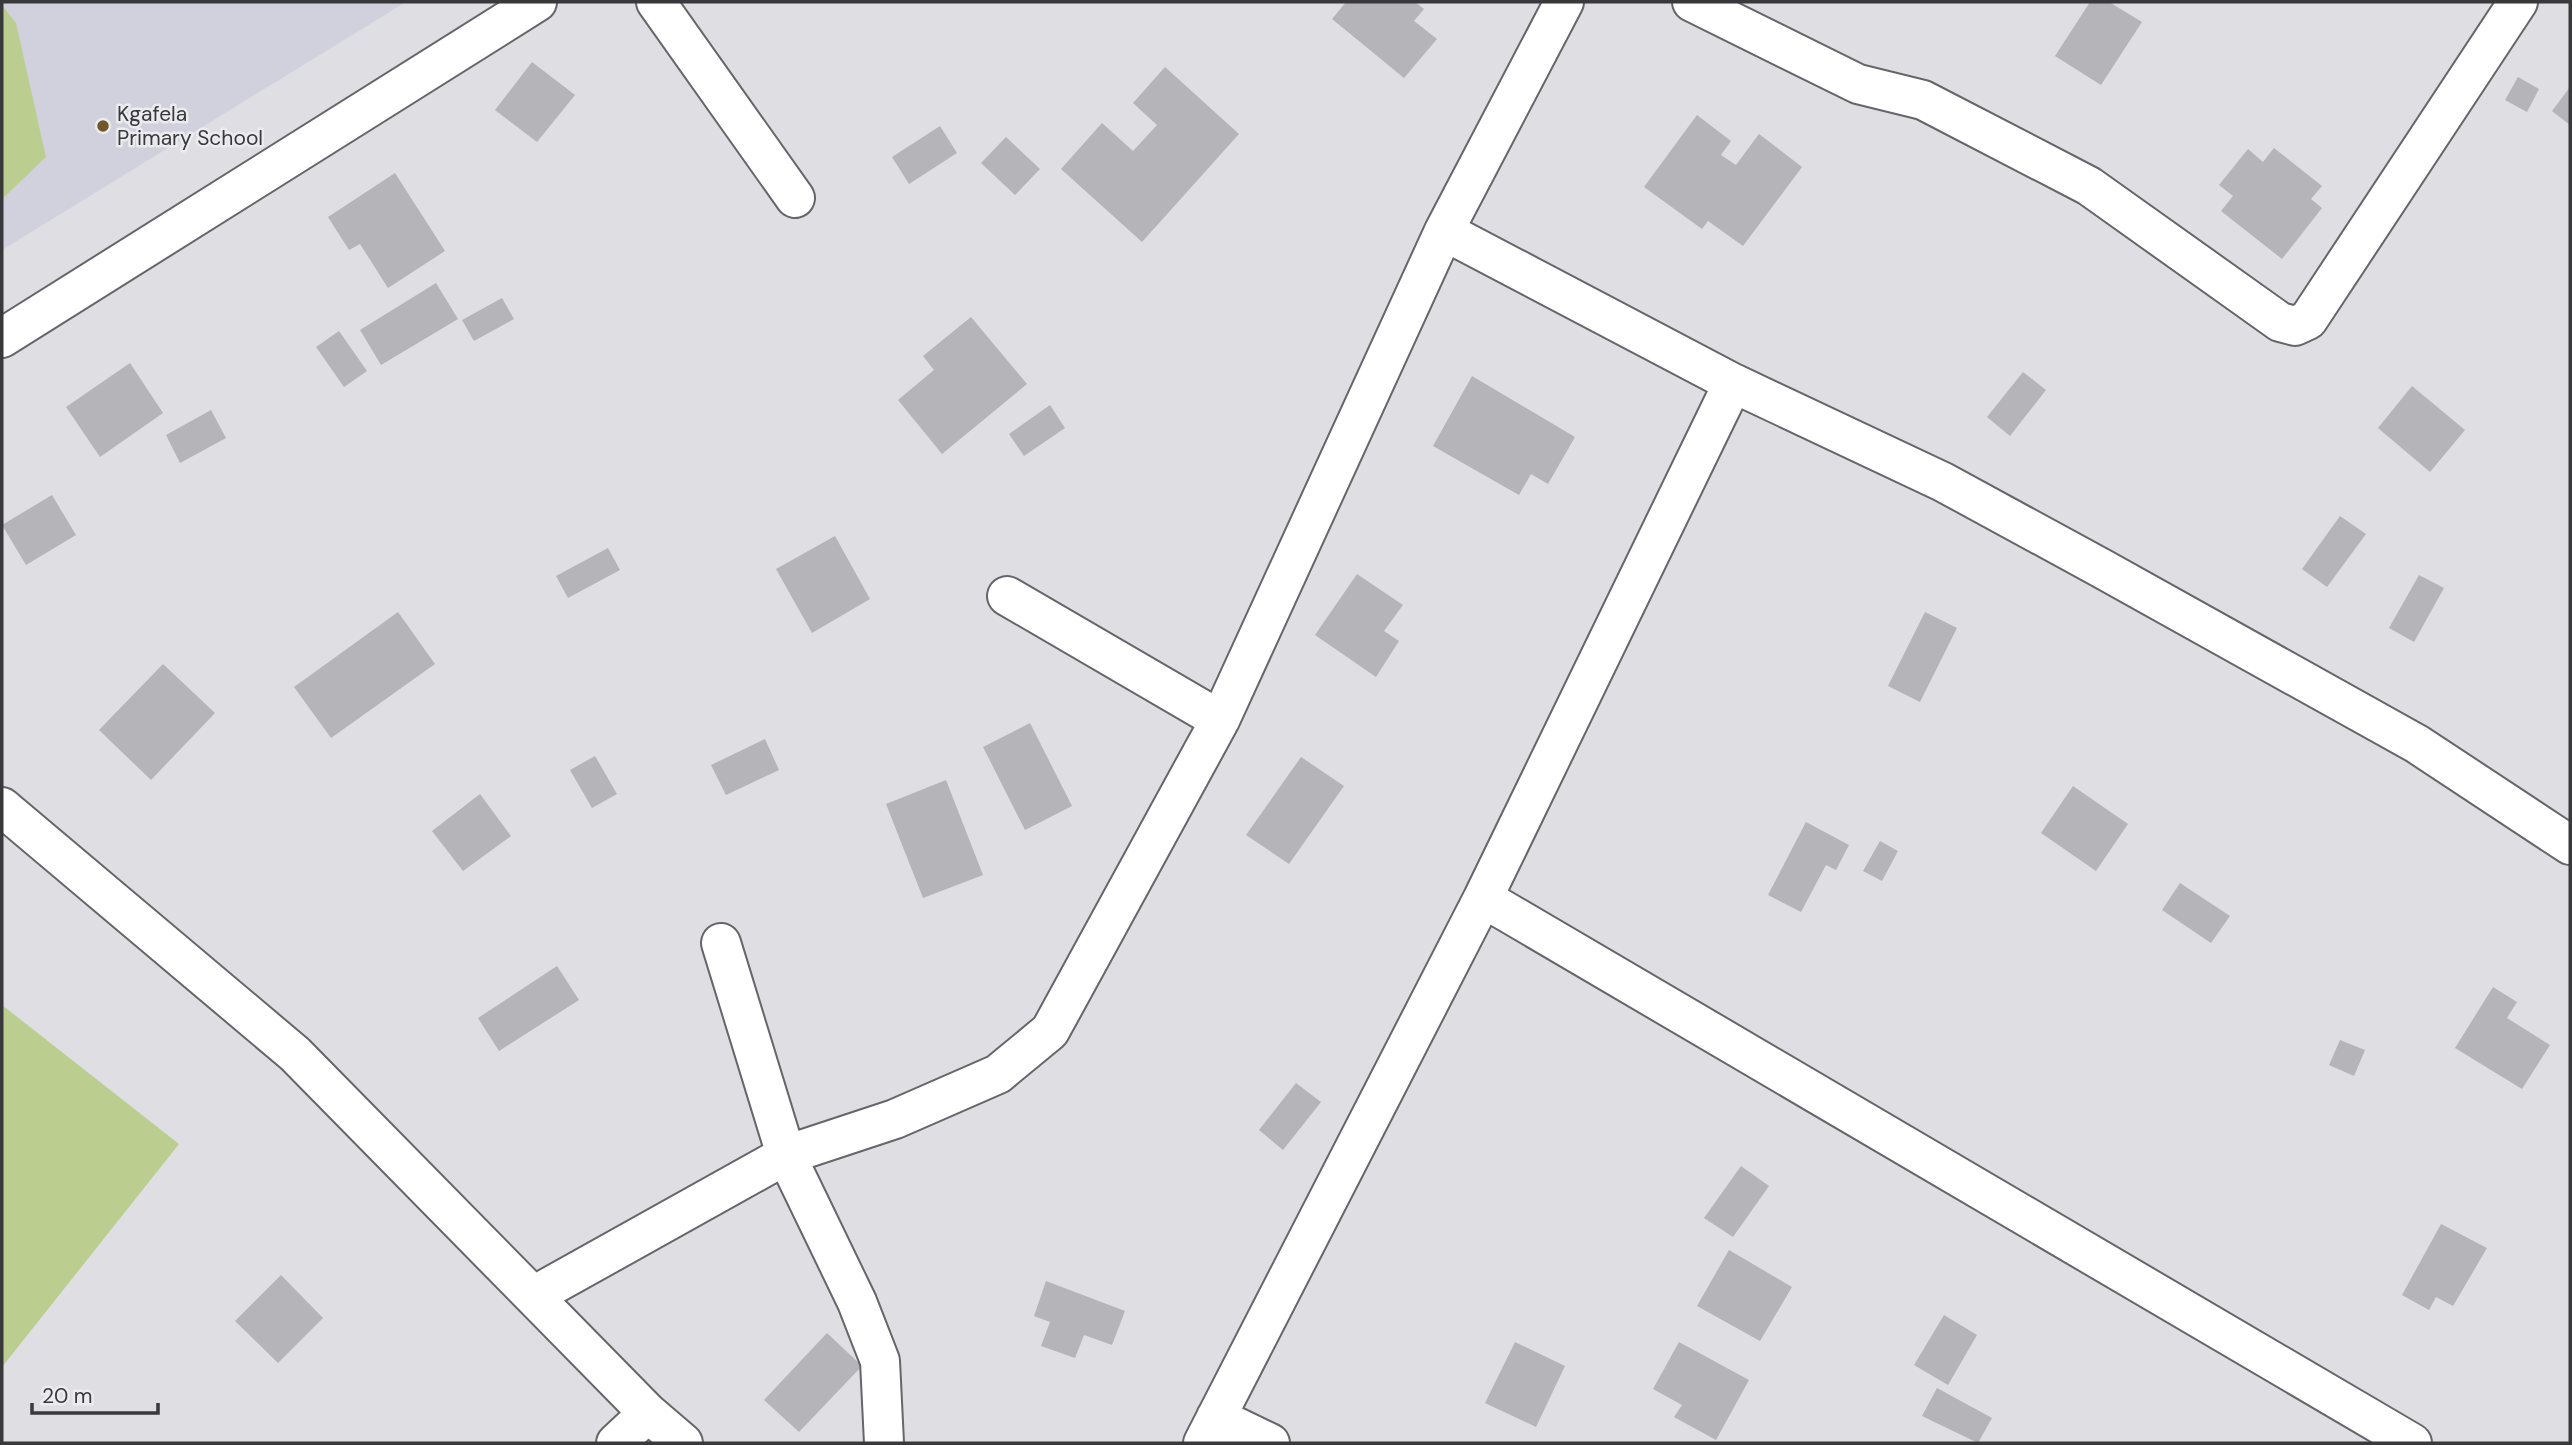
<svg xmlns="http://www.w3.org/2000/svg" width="2572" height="1445" viewBox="0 0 2572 1445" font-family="'DM Sans',sans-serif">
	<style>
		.built { fill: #d1d1de }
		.green { fill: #bcce8f }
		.building { fill: #b4b4b9 }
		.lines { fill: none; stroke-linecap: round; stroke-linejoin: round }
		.street-casing { stroke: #65656a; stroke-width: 42 }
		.street { stroke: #fff; stroke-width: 38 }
		.poi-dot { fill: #705829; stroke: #ebebf0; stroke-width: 2.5 }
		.labels { text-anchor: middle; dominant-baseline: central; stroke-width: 5; stroke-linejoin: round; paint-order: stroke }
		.poi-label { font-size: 21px; fill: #39393b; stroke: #ebebf0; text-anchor: start }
	</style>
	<rect width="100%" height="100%" fill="#dedee3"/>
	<path class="built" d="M2,2H406L2,250Z"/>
	<path class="green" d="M2,5L16,23L46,157L2,199Z
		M2,1005L179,1144L2,1367Z"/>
	<path class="building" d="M1346,2H1415L1424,9L1414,21L1437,39L1404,78L1332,19Z
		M2090,2H2109L2142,22L2101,85L2055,56Z
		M532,62L575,95L537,142L495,110Z
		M1165,67L1239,134L1142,242L1061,169L1102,123L1133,151L1157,125L1133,103Z
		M2518,77L2539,89L2527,112L2505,100Z
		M2570,87V125L2552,111Z
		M1697,115L1731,141L1721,155L1736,165L1759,134L1802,167L1743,246L1708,221L1702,229L1644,187Z
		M940,126L957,153L909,184L892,157Z
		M1006,137L1040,169L1015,195L981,163Z
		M2274,148L2322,186L2311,199L2322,208L2282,259L2221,211L2233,196L2219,185L2248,149L2263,162Z
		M395,173L445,251L388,288L360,244L349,250L328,217Z
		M436,283L458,319L381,365L360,330Z
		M502,298L514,319L474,341L462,320Z
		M971,317L1027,384L942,454L898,400L934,370L923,356Z
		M339,331L367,371L344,387L316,347Z
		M130,363L163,413L100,457L66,407Z
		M2023,372L2046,390L2010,436L1987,417Z
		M1472,376L1575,437L1548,484L1531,474L1519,495L1433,446Z
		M2412,386L2465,430L2430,472L2378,428Z
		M1050,405L1065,428L1024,456L1009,434Z
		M211,410L226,438L180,463L166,435Z
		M52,495L76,535L26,565L2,525Z
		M2340,516L2366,534L2327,587L2302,569Z
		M835,536L870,599L812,633L776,569Z
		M608,548L620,570L568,598L556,576Z
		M1357,574L1403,605L1384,631L1399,641L1376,677L1315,635Z
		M2419,575L2444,588L2414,642L2389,628Z
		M398,612L435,664L331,738L294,687Z
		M1925,612L1957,628L1920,702L1888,686Z
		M163,664L215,713L151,780L99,730Z
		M1030,723L1072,806L1025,830L983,747Z
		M765,739L779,770L726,795L711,765Z
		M595,756L617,794L592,808L570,770Z
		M1301,757L1344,786L1289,864L1246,835Z
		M946,780L983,875L923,898L886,804Z
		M2073,786L2128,824L2096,871L2041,833Z
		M480,794L511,836L463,871L432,831Z
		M1806,822L1849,845L1836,870L1826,865L1801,912L1768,895Z
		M1880,841L1898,851L1882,881L1863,871Z
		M2180,883L2230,916L2211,943L2162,910Z
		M557,966L579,1000L499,1051L478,1018Z
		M2493,987L2517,1002L2507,1018L2550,1045L2522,1089L2455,1048Z
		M2340,1040L2365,1050L2354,1076L2329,1065Z
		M1296,1083L1321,1102L1283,1150L1259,1130Z
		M1741,1166L1769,1186L1733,1237L1704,1218Z
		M2441,1224L2487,1248L2453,1306L2436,1297L2429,1310L2402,1295Z
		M1729,1250L1792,1287L1760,1341L1697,1306Z
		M281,1275L323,1318L278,1363L235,1321Z
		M1046,1281L1125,1311L1112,1345L1084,1335L1075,1358L1041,1346L1050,1322L1034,1316Z
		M1944,1315L1977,1335L1948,1385L1914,1365Z
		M827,1333L862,1366L799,1432L764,1400Z
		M1515,1342L1565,1366L1536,1427L1485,1403Z
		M1679,1342L1749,1380L1716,1440L1674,1417L1682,1405L1653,1389Z
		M1937,1388L1992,1418L1978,1443L1922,1416Z"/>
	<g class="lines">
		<g class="street-casing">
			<path id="street" d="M656,2L795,198
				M1692,2L1858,84L1923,100L2089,186L2280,322L2295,326L2308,320L2518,2
				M2,338L537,2
				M1733,383L1943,482L2101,568L2417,744L2570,845
				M1007,596L1220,720
				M2,807L295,1054L648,1413L683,1443
				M1483,898L2412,1443
				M721,943L786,1155L857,1302L880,1361L884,1443
				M535,1295L786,1155L895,1119L998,1074L1050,1031L1220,720L1444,231
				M1216,1417L1270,1443
				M616,1443L648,1413
				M1203,1443L1483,898L1733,383L1444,231L1564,2"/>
		</g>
		<use href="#street" class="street"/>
	</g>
	<circle class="poi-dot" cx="103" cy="126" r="7"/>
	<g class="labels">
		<g class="poi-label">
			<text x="117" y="114">Kgafela<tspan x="117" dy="24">Primary School</tspan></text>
		</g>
	</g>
	<rect width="2572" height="1445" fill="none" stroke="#39393b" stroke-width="7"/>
	<path d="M32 1403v10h126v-10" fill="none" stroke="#39393b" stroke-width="3.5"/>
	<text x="42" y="1403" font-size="21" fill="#39393b" stroke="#ebebf0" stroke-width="5" paint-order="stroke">20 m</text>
</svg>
